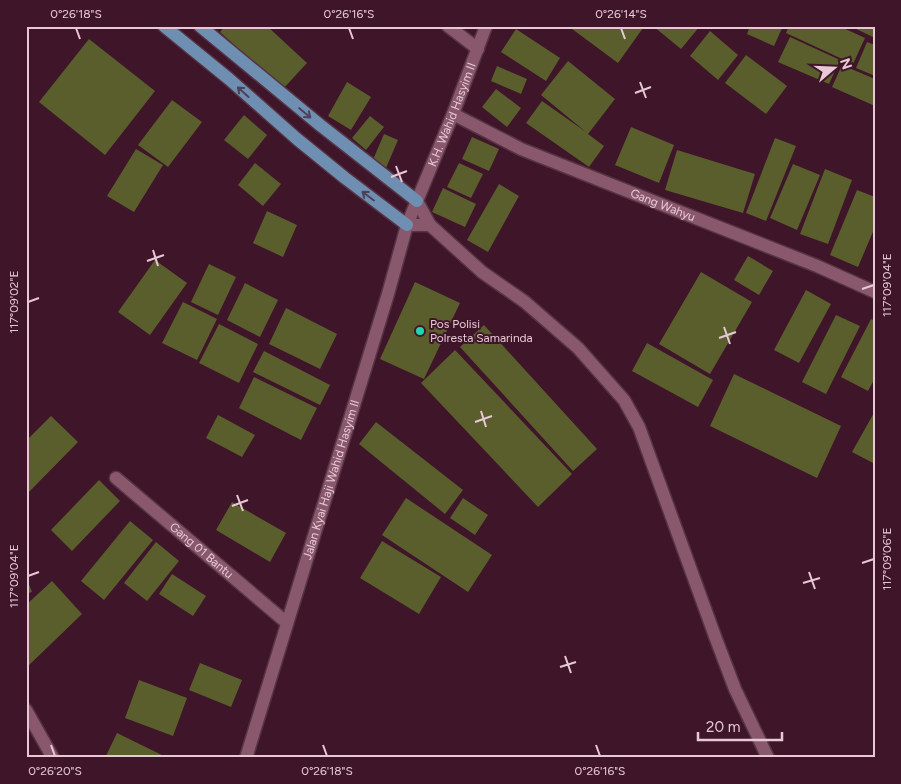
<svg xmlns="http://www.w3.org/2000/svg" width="901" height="784" viewBox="0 0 901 784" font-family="Figtree,sans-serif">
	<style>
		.building { fill: #595e2c }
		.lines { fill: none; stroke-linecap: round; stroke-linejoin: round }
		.lane-casing { stroke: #563444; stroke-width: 15 }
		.street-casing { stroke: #563444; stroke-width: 15 }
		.secondary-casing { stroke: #563444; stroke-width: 15 }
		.primary-casing { stroke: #563444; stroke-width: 15 }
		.lane { stroke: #8a586d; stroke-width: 12 }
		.street { stroke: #8a586d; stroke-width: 12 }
		.secondary { stroke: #8a586d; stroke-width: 12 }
		.primary { stroke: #6e8fb2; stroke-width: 12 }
		.oneway { stroke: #4f4059 }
		.ticks { fill: none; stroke: #e6c9d4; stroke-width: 2 }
		.poi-dot { fill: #23d5af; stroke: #3f1529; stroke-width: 2 }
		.labels { text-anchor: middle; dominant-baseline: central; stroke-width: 4; stroke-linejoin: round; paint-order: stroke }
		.street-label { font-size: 12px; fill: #e6c9d4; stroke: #3f1529 }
		.poi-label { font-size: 12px; fill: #e6c9d4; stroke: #3f1529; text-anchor: start }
		.neatline { fill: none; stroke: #e6c9d4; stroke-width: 2 }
		.ticks-label { font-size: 12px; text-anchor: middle; fill: #e6c9d4 }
	</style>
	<rect width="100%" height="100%" fill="#3f1529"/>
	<path class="building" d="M225,26H267L307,63L283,89L220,32Z
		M568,26H640L643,28L618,63Z
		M653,26H700L681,49Z
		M750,26H783L774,46L747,34Z
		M789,26H839L865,38L853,64L786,33Z
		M850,26H875V38Z
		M516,29L560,58L546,81L501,52Z
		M710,31L738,55L718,80L690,56Z
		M790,37L840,60L829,84L778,62Z
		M89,39L155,91L105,155L39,102Z
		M867,42L875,45V76L856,68Z
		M746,55L787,86L766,114L725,83Z
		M568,61L615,99L588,134L604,146L589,167L526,123L542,101L586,132L541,95Z
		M842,65L875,79V106L832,87Z
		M497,66L527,79L521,94L491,81Z
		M347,82L371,97L351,130L328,116Z
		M496,89L521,108L507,127L482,107Z
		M172,100L202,122L168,167L138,145Z
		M244,115L267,135L248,159L224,140Z
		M370,116L384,127L366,150L352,138Z
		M631,127L674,145L659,183L615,165Z
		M384,134L398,140L386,168L372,162Z
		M472,137L499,149L489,171L462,159Z
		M775,138L796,146L766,221L746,213Z
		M136,149L163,165L134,212L107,196Z
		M677,150L755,174L743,213L665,190Z
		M255,163L281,184L263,206L238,185Z
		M459,163L483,174L471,198L447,187Z
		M793,164L820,175L797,230L770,218Z
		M825,169L852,180L828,244L800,234Z
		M499,184L519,196L488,252L467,240Z
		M443,188L476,204L465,227L432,212Z
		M857,190L875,197V227L858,267L830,255Z
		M267,211L297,225L283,257L253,243Z
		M748,256L773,271L759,295L734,280Z
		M155,260L187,283L150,335L118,312Z
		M209,264L236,277L218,315L191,302Z
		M701,272L752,302L710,374L659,344Z
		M415,282L460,303L424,379L380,359Z
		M245,283L278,300L260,337L227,320Z
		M806,290L831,304L799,363L774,350Z
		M183,302L217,319L197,360L162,343Z
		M286,308L337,334L320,369L269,344Z
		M836,315L860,326L826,394L802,382Z
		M871,319L875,321V378L868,391L841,377Z
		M219,324L258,344L239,383L199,363Z
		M484,325L597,449L573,471L460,347Z
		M647,343L713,380L698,407L632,371Z
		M455,350L572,474L538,507L421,383Z
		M264,351L330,385L320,405L253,372Z
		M734,374L841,426L817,478L710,426Z
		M254,377L317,408L301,440L239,408Z
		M875,411V464L852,452Z
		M218,415L255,435L242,457L206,438Z
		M51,416L78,442L28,493L26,491V441Z
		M376,422L463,490L445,514L359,444Z
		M99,480L120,501L72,551L51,530Z
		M406,498L492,555L468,592L382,535Z
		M463,498L488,515L475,535L450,518Z
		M232,502L286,533L270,562L216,530Z
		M130,521L153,540L104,600L81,581Z
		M382,541L441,577L419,614L360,578Z
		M156,542L179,561L147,601L124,583Z
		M172,574L206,596L193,616L159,594Z
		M26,577L32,592L26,594Z
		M52,581L82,614L26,668V605Z
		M200,663L242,680L231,707L189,690Z
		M139,680L187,698L173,736L125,718Z
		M117,733L168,758H105Z"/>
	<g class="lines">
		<g class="lane-casing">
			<path id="lane" d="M448,26L478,49"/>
		</g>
		<g class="street-casing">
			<g id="street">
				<path id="s1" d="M453,114L521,149L817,266L875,292"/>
				<path d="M417,201L430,225L482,272L525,302L578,348L624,400L639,427L716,639L735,689L768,758"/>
				<path d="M407,225H430"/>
				<path id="s2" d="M116,478L287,623"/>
				<path d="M26,710L53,758"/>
			</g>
		</g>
		<g class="secondary-casing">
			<g id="secondary">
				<path id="s3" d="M246,758L388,294L407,225L453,114L486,26"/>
			</g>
		</g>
		<g class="primary-casing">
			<path id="primary" d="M164,26L229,79L297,139L345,178L407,225
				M200,26L320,125L417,201"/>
		</g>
		<use href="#lane" class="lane"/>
		<use href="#street" class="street"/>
		<use href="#secondary" class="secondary"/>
		<use href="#primary" class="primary"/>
	</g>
	<defs><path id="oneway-shaft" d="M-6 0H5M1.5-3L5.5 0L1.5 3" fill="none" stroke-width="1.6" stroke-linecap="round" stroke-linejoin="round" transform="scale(1.25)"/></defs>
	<g class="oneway">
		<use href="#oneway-shaft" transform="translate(243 92) rotate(-138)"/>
		<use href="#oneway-shaft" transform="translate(305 113) rotate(40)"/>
		<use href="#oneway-shaft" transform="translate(368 196) rotate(-143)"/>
	</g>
	<path class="ticks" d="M76,28L80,39M349,28L353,39M621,28L625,39M640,82L646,98M635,93L651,87M396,166L402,182M391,177L407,171M153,250L158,266M147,261L164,255M862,289L874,285M28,302L39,298M724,327L730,344M719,338L736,332M481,411L486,427M475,422L492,416M237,495L243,511M232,506L248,500M862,563L874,559M809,572L815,589M28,576L39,572M803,583L820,578M565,656L571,673M560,667L576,662M51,745L55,756M323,745L327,756M596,745L600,756"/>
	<circle class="poi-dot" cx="420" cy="331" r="5"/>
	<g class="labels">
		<g class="street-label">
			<text stroke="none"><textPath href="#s3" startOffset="676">K.H. Wahid Hasyim II</textPath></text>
			<text stroke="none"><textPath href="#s1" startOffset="229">Gang Wahyu</textPath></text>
			<text stroke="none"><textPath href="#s3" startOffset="291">Jalan Kyai Haji Wahid Hasyim II</textPath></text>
			<text stroke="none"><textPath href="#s2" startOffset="112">Gang 01 Bantu</textPath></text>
		</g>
		<g class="poi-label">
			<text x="430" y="324">Pos Polisi<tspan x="430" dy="14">Polresta Samarinda</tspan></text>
		</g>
	</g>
	<rect width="901" height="784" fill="none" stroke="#3f1529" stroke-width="55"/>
	<g transform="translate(834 68) rotate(71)" stroke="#3f1529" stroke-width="4" paint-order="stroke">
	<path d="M0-4L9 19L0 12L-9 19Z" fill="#e6c9d4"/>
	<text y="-8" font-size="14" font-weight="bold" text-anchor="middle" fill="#e6c9d4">N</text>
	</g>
	<path d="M698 732v8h84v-8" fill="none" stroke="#e6c9d4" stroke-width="2.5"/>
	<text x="706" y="732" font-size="15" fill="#e6c9d4" stroke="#3f1529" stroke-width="4" paint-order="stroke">20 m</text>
	<rect x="28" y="28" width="846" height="728" class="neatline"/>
	<g class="ticks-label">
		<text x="76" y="18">0°26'18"S</text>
		<text x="349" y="18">0°26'16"S</text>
		<text x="621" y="18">0°26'14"S</text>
		<text transform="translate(887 285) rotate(-90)" y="4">117°09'04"E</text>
		<text transform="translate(14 302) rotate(-90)" y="4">117°09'02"E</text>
		<text transform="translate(887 559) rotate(-90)" y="4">117°09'06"E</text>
		<text transform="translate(14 576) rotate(-90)" y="4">117°09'04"E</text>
		<text x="55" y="775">0°26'20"S</text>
		<text x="327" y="775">0°26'18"S</text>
		<text x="600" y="775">0°26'16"S</text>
	</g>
</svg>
